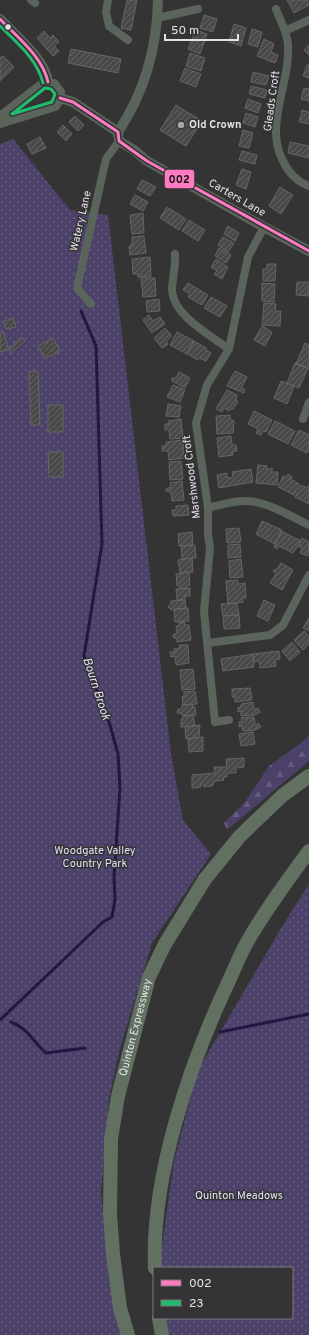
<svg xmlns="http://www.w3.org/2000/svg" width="309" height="1335" viewBox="0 0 309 1335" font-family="Overpass,sans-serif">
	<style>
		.forest { fill: url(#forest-firs) }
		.park { fill: url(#park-dots) }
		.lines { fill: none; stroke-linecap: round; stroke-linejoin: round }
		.stream { stroke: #251544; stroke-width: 3 }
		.building { fill: url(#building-hatch); stroke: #656566 }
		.minor { stroke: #5a645a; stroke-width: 8 }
		.tertiary { stroke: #5a645a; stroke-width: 10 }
		.trunk { stroke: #627062; stroke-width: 14 }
		.bus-1-casing { stroke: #343336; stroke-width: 6 }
		.bus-2-casing { stroke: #343336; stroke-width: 6 }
		.bus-1 { stroke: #fe7ac1; stroke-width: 3 }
		.bus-2 { stroke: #20bc6c; stroke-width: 3 }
		.bus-dot { fill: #e3e3e5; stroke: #343336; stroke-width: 1.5 }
		.poi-dot { fill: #a6a6a7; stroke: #343336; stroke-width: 1.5 }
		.labels { text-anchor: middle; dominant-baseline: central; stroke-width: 3; stroke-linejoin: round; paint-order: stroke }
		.street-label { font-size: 11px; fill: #e3e3e5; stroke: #343336 }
		.poi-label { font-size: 11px; font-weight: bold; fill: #e3e3e5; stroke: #343336; text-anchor: start }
		.park-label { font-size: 11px; fill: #e4e1f3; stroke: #343336 }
		.water-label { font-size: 12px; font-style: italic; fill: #e5e1f3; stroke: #343336 }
		.line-badge { stroke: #343336; stroke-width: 1.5 }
		.pale-badge-label { font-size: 11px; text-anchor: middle; font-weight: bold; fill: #111 }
	</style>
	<defs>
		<pattern id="forest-firs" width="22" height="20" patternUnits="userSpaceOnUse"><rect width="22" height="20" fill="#4c4269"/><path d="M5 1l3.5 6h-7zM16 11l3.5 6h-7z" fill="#665d7e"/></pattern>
		<pattern id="park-dots" width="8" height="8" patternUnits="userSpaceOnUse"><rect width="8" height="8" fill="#4c4269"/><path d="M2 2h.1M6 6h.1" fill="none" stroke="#665d7e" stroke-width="1.8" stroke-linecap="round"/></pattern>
		<pattern id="building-hatch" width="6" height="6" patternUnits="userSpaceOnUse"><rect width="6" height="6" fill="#49494a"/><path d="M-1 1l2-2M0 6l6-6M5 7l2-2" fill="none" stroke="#636364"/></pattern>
	</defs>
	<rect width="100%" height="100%" fill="#343435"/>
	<path class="forest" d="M309,735V761L227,830L224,823L245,802L269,766L305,740Z"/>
	<path class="park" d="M13,139L70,210L108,215L171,754L183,820L211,854L152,943L119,1052L109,1099L101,1192L109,1281L124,1335H0V144Z
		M309,884V1335H166L164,1318H292V1268L159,1267L174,1161L198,1070L283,925Z"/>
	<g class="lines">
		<path class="stream" d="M0,1020L103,922L112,917L115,899L114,877L120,788L118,754L110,725L84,656L102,544L96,346L81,311
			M11,1022C29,1029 32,1041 46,1053L85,1048
			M220,1032L309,1014"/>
	</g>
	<path class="building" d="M127,0H137L131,30L121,28Z
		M287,0H307L309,5L294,13Z
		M204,15L217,19L213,32L200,28Z
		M234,24L246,28L241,46L229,42Z
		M252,29L262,32L258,47L248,44Z
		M196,30L207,34L200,54L188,49Z
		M44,31L50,38L53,35L59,42L54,46L59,51L53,56L37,38Z
		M264,39L274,44L271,52L278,55L275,63L257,56Z
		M309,45V55L304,50Z
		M71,49L121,59L118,73L68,63Z
		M190,53L205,58L201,71L186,66Z
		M3,56L14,67L0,81V58Z
		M307,65H309V78L303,76Z
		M185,68L201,74L196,87L180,81Z
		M253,72L269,76L266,85L251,82Z
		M251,86L267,90L265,98L249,94Z
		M304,88L309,89V101L301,99Z
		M248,99L261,104L258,113L245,108Z
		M176,105L202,121L186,146L160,130Z
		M302,110L309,112V124L299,122Z
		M246,113L258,117L255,127L243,123Z
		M75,116L84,125L78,131L69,122Z
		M63,125L72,134L66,141L57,132Z
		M243,130L253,133L249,148L239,146Z
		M40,137L46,148L32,154L27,144Z
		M290,142L309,146V158L288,153Z
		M242,151L257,155L255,164L239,160Z
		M242,169L251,172L246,189L236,185Z
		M142,180L156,187L150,196L137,189Z
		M280,187L293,195L281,214L269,206Z
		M135,195L148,202L143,211L130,204Z
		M167,207L186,219L179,230L160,218Z
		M143,213L144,233L132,234L130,215Z
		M189,220L205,230L198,241L182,231Z
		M228,226L239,233L235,241L224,234Z
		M144,236L146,253L130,255L129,246L132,245V237Z
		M223,237L234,243L228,252L218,245Z
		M219,248L231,255L226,263L215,256Z
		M150,257L151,276L138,277V274H133L132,259Z
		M216,259L228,267L222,279L214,274L217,271L211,267Z
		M267,264H276L275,281H263V269H267Z
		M141,278H155L156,296L143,297Z
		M297,282H309V296L296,295Z
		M188,283L208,295L202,305L188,297L190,294L183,290Z
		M262,283L275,284L274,302L262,301Z
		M211,297L227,306L220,317L204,308Z
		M159,299L160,311L147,312L146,301Z
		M264,303L276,304L275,311H281L280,326L262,325Z
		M149,315L153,321L160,317L165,324L152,333L143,320Z
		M13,318L16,327L6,329L4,321Z
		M262,326L272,332L265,346L254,340Z
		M165,328L172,336L166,342L168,344L162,348L154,338Z
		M3,331L9,349L0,352V332Z
		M177,332L194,341L187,354L170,345Z
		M22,337L25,341L11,353L9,349Z
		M53,338L60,351L45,359L38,346Z
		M194,341L206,348V350L211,353L206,361L199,358L198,360L187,354Z
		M305,343L309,345V369L296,364Z
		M295,363L308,368L299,388L287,383Z
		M29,371H38L40,425H31Z
		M235,371L247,377L242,387L245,390L244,393L227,386Z
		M179,372L190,378L185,388L172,381V378H176Z
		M281,381L294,386L287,404L274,398Z
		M173,385L185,390L180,402L167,397Z
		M227,390L237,395L236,399L238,402L233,409H231L229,411L224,408L222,412L216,409Z
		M168,404L181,406L179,417L166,416Z
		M48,405H63V432H48Z
		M254,411L272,420L266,432L263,431L261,435L256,433L258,429L248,424Z
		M230,415V419L234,421L233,433L217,434L216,416Z
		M181,419L183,438L170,439L169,430H165V424H169L168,421Z
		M275,421L295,431L288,444L268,434Z
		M299,430L309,435V450L307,453L291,445Z
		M231,436L232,445H236L237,451H233V455L219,457L217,438Z
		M183,440L184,458L169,460L168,451H162V446H166V442Z
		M48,452H63V477H49Z
		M181,461L183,479L170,480L169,462Z
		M258,465L267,466V470L272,468V472H278L277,485L256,483Z
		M251,469L253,482L219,488L217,475L227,473V478L233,477L232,472Z
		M288,474L292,477L291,479L299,484L294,495L278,487L283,476L286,477Z
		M182,481L184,500L172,501L171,492L166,491V489L171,487L170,483Z
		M301,485L307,488L309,485V504L295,497Z
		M188,505L189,515L173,516L172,510H176V506Z
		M262,521L282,530L275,544L256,534Z
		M239,528L241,542L227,543L226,529Z
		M281,531L301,541L293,553L279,546L277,549L274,547Z
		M192,532L193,545L179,546L178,534Z
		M302,538L309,542L308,556L300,553L302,548L298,546Z
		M240,544L241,557L228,558V545Z
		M195,545L196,558L182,559L181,546Z
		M192,558L193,572L180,573L178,560Z
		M241,559L243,577L230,578L229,561Z
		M281,563L293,570L282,590L270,583L276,574L273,571L277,569Z
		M189,572L190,585H187V588L180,589V586H177L176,574Z
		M238,580V584L245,583L246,598H242L243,602L228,604L226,581Z
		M190,588V596H185V600H177L176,589Z
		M185,600L186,608L172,610L168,607L171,604V601Z
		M264,600L275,605L268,621L257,616Z
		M237,603L239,615L223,616L221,604Z
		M188,608L189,621L175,622L174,609Z
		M239,615L240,628L224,629L223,616Z
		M309,618V631L303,628Z
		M184,622L185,625H189L191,640L177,642V638H174L173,635L177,633L176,626H179V623Z
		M304,631L309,636V644L303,650L294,640Z
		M292,642L300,652L290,661L282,651Z
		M179,645H188L189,663L176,665L175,656L171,657L170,652H175L174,649L180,648Z
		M279,651L280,659L275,660L276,666L260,668L259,661L254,662L253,654Z
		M253,654L254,667L223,671L221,659Z
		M193,669L195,689L182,690L180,670Z
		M250,688L252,698L251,700L235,702V697H232V689Z
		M195,691L197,704L183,705L182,697L184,696V692Z
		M253,702L254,709L258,708L260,712L255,715L241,716V711L238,712V707H241V704Z
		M192,704L193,707H195L196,715L183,716L182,714L177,713L178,709H182V705Z
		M193,715L195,726L181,727V719H183V716Z
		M254,717L255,724H259L261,727L256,730L243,731L242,726L239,727V722H242L241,718Z
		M200,725L199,737L186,739L185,727Z
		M253,732L255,744L241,746L239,734Z
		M203,737V751L189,752L188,739Z
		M244,758V767L236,768V773H227V777H223L224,780L215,781L212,786L204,787V784H201V787L192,788V775L215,773L214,767H227L226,759Z"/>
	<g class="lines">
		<path class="minor" d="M31,0L35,3
			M108,0L106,12L109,26L128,40
			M276,9C280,20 287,32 288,44C290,74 276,102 276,132C276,153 288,179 309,186
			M157,18L198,9
			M285,31L309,20
			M175,254C176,267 172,279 172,291C174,316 210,335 229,349
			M91,304L77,288L106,159L119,141
			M303,419L309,402
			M208,508C220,505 232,501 245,501C267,501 290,516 309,525
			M208,643L270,635L283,625L309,575
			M229,720L215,722L204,611L210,548L208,535V508L196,423L207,385L229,349L248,257L264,227"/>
		<path class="tertiary" d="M0,19C15,35 46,60 48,82
			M60,98L73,102L118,132
			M0,117L44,83L54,84L60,92V98L55,106L0,123
			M118,132L119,141L134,150L147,161L264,227L309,251
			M118,132C145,92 157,48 158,0"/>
		<g class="trunk">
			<path d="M155,1268C151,1178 189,1066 227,985C233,972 239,957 246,944C264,912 287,881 309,851"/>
			<path d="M159,1318L162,1335"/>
			<path id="s1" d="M128,1335L120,1308L113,1254L110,1214L111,1139L118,1096L149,977L165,944L205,879L240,836L283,795L309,776"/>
		</g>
		<g class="bus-1-casing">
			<path id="bus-1" d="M0,19C18,38 42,56 48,82
				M60,98L73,102L118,132L119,141L147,161L309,251"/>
		</g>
		<g class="bus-2-casing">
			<path id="bus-2" d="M0,26C17,43 37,59 43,83
				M45,88L51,89L55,94L52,102L12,114Z"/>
		</g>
		<use href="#bus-1" class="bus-1"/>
		<use href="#bus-2" class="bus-2"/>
	</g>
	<circle class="bus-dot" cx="8" cy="27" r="3.5"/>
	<circle class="poi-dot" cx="181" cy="125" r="4"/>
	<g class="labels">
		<g class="street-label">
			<text transform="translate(272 101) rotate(-82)">Gleads Croft</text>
			<text transform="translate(237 198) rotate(30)">Carters Lane</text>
			<text transform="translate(81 221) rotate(-77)">Watery Lane</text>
			<text transform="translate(192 477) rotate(-97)">Marshwood Croft</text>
			<text stroke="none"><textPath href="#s1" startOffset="312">Quinton Expressway</textPath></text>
		</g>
		<g class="poi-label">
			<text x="189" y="125">Old Crown</text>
		</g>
		<g class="park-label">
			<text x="95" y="851">Woodgate Valley<tspan x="95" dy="13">Country Park</tspan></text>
			<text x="239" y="1196">Quinton Meadows</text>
		</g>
		<g class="water-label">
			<text transform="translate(96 689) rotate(72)">Bourn Brook</text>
		</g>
	</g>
	<rect class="line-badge" x="164" y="169" width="31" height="20" rx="4" fill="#fe7ac1"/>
	<g class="pale-badge-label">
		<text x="179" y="183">002</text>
	</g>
	<rect x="153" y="1267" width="140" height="52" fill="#343336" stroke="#7a797c"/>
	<rect x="161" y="1280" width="20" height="6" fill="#fe7ac1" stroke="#7a797c"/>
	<text x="189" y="1287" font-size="12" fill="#e3e3e5">002</text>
	<rect x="161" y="1300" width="20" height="6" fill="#20bc6c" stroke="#7a797c"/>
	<text x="189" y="1307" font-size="12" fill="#e3e3e5">23</text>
	<path d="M165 34v6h73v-6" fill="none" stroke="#e3e3e5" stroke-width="2"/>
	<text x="171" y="34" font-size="12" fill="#e3e3e5" stroke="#343336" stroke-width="3" paint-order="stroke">50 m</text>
</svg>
